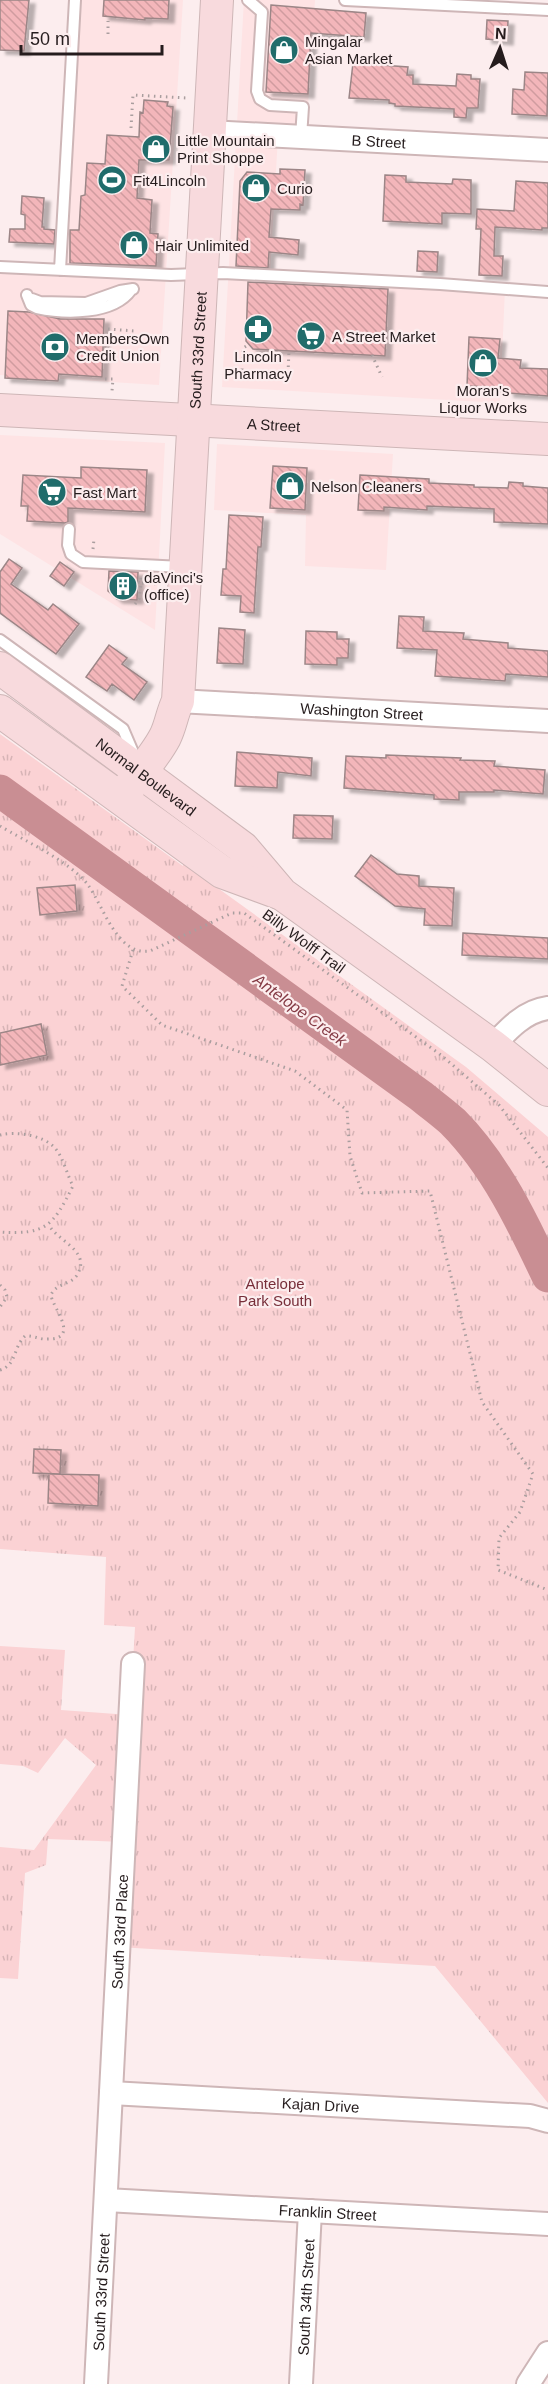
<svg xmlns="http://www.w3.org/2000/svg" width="548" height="2384" viewBox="0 0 548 2384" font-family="Arial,sans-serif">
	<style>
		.built { fill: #fee3e4 }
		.park { fill: url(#park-tufts) }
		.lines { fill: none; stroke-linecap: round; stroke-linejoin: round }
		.river { stroke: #c98e93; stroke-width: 33 }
		.building { fill: url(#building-back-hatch); stroke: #9c8687; stroke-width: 1.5; filter: url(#shadow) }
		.lane-casing { stroke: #ceb6b7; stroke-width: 14 }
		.street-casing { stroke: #ceb6b7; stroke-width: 26 }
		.secondary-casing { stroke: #ceb6b7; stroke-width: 34 }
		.path { stroke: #aa9e9f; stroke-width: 3; stroke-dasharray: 1.5 4.5; stroke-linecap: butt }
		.lane { stroke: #fff; stroke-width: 10 }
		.street { stroke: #fff; stroke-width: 22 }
		.secondary { stroke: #f8dadd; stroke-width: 32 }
		.labels { text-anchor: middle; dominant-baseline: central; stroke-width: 4.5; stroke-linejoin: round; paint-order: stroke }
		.poi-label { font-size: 15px; fill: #251c1d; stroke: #fcedee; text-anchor: start }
		.street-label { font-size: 15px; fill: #251c1d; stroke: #fcedee }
		.park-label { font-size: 15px; fill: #772e39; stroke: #fcedee }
		.water-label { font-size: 16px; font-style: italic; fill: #853b45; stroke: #fcedee }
	</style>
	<defs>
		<pattern id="park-tufts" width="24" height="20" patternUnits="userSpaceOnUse" patternTransform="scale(1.5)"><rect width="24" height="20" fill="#fbd2d4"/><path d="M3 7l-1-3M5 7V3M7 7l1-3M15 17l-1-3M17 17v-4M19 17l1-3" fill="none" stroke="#d7b4b6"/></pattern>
		<pattern id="building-back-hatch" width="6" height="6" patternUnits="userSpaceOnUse" patternTransform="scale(1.5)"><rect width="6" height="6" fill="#f3b6ba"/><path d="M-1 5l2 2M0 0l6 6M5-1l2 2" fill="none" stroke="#d09c9f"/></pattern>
		<filter id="shadow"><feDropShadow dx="6" dy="4" stdDeviation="1.5" flood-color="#0004"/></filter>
	</defs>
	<rect width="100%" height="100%" fill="#fcedee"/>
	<path class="built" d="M75,0H183L159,385L0,375V267L60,270Z
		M244,0H315L306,137L278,136L270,275L505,288L500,403L222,387Z
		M0,435L165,443L155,630L0,534Z
		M217,444L393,454L386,570L305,566L306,515L214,510Z"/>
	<path class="park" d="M0,734L183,866V863L466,1067L548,1137V2103L435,1966L118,1947L123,1842L48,1839L46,1865L25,1873L18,1979L0,1978V1847L34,1850L96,1765L65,1738L38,1773L23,1766L0,1764V1646L65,1650L61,1710L130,1715L135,1627L104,1625L106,1557L0,1549Z"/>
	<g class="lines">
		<path class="river" d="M0,791L421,1096C432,1105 443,1113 453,1122C495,1164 523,1223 548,1276"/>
	</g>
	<path class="building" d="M0,0H29L24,51L0,50Z
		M104,0H169L168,19L145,18V20L103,16Z
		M271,5L366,13L364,37L311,33L308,94L266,92Z
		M487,20L508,21L507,41L486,39Z
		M353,63L408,67L407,75H413V84L456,86L457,74L471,75V79H480L478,108H467L466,118L454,117V109L395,106V104L389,103V100L349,98Z
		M525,72L548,73L547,116L512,114L513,89L524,90Z
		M144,100L168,102L167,106L173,107L169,160H139L137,198L152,200L150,233L158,234L156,266L70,263V230H79L81,196L85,195L87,163L105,164L107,135L139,137L140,112L143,113Z
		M280,169L305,170L303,205L300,204V210L271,209L269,237L299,240L298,255L269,252L268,268L236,266L240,181L247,172L280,174Z
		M385,175L406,176V182L452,184L453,179L471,180V214L442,213V224L383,221Z
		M516,181L548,183V228H542V230L495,227L494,256H503L502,276L479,275L481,229H476L477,209L514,211Z
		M22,196L44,198L42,227H44V229L55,230L54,244L9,242L10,229H25V215L21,214Z
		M418,251L438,252L437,272L417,271Z
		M248,282L388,289L385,356L253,349L246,341Z
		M8,311L29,312L60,319H104L102,377L59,374L58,381L5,378Z
		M469,337L500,339L498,358L521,360L520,368L548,369V396L508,393V388L467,386Z
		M273,466L307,468L305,510L270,508Z
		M81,467L147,470L145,512L68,508V522L65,523L27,521L28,506H21L23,475L81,478Z
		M360,475L429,479V483L474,485V487L508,488L509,482L523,483V486L548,488V524L494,522V509L427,506V510L384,507V511L358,510Z
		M229,515L263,517L261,547H258L254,613L240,612L241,596L221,595L223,569H226Z
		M9,559L22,568L11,584L48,610L53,604L79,624L56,654L0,613V572Z
		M60,562L74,572L64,586L50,576Z
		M109,571L138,572L137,600L117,599L108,591Z
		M399,616L424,617L423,631L464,633L463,639L508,643V648L548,651V677L506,674L505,681L435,676L437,650L397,648Z
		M219,628L245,630L243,664L217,663Z
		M306,631L337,632V639H349L348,658H337V665L305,664Z
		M109,645L127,658L122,664L147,682L134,700L112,684L107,691L86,677Z
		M237,752L312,758L311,776L278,772L277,788L235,786Z
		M386,755L461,758L460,760L495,761L494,766L545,770L543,794L494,790V792H459V800L434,799V795L344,788L346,756L386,758Z
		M294,815L333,816L332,839L293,838Z
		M371,855L397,874L419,876V886L454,888L452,926L424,925L425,909L395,906L355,876Z
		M75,885L77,911L40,915L37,888Z
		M463,933L548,938V959L462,955Z
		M41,1024L47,1055L0,1065V1033Z
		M34,1449L61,1450L60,1474L33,1473Z
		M49,1474L99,1475L98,1506L48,1503Z"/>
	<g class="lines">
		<g class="lane-casing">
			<path id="lane" d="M248,0L262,12L257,91L260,99L270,105L303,107L301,137
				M345,0L548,10
				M0,267L171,275L223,273L440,284L548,292
				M60,270L75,0
				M27,295L31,305L37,308C65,314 113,315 131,290
				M32,299L40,302L86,303L120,291L133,289
				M69,529L68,545L71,554L83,562L182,567
				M0,640L123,729L135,757"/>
		</g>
		<g class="street-casing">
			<g id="street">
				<path id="s1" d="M209,132L548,150"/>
				<path id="s2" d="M178,701L548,721"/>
				<path d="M493,1046C508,1029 525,1011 548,1008"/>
				<path id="s3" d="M111,2093L530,2116L548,2121"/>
				<path id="s4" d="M106,2200L548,2224"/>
				<path id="s5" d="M96,2384L133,1664"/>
				<path id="s6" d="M301,2384L310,2211"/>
				<path d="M528,2384L548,2353"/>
			</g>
		</g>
		<g class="secondary-casing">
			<g id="secondary">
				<path id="s7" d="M0,410L548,439"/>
				<path id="s8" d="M0,668L243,848L282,894L493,1046L548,1090"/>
				<path d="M0,711L222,872L279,893"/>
				<path id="s9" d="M121,798C135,778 154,758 165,737C171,725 172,713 178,701L217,0"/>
			</g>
		</g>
		<path class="path" d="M108,34V21
			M131,128L133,95L187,98
			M108,329L135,331
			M372,355L382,377
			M242,370L243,348L248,345
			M288,373L289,351
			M105,379H113L112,391
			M93,549L94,539
			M141,578V583L160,584
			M135,604L139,599L141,583L138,582
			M0,826C25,841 71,862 88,885C104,907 117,956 150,951L232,913H244L441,1055L499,1105L548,1168
			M133,950L122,986L162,1025L295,1071L347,1110L350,1156L362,1193L430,1191L482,1402L533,1474L520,1512L499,1538L498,1570L548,1590
			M0,1135C16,1131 42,1135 54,1147C63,1156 67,1175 73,1186C53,1226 46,1235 0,1232
			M0,1285L5,1290L7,1297L0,1307
			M0,1370C17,1365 13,1347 25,1336C33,1335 40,1340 48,1339C81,1339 52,1307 51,1295C56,1283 71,1285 77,1275C92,1251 57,1241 49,1225"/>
		<use href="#lane" class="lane"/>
		<use href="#street" class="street"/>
		<use href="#secondary" class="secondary"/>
	</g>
	<defs>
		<g id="shop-disc" transform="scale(1.5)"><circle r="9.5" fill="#206c6b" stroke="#fcedee"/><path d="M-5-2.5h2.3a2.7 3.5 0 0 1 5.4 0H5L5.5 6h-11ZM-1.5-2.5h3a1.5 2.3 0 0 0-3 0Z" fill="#fff"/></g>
		<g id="stadium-disc" transform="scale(1.5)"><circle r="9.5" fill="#206c6b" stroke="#fcedee"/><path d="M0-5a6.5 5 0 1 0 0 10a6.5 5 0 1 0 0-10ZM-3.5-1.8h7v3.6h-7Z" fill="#fff"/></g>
		<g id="pharmacy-disc" transform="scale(1.5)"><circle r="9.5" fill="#206c6b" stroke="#fcedee"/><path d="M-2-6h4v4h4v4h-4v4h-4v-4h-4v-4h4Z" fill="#fff"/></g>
		<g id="supermarket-disc" transform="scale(1.5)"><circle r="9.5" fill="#206c6b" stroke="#fcedee"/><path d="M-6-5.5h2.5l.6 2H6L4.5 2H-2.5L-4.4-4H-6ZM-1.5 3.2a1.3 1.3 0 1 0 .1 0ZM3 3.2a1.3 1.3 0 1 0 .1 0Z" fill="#fff"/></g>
		<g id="bank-disc" transform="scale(1.5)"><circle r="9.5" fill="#206c6b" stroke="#fcedee"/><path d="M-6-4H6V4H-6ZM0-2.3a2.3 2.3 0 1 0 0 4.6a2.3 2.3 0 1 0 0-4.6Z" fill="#fff"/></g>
		<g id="building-disc" transform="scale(1.5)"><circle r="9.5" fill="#206c6b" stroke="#fcedee"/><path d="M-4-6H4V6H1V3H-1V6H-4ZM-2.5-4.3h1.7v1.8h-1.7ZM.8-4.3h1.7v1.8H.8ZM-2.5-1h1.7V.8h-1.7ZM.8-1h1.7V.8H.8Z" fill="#fff"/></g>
	</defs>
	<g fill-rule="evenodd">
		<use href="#shop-disc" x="284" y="50"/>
		<use href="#shop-disc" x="156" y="149"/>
		<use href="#stadium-disc" x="112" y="180"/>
		<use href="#shop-disc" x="256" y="188"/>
		<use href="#shop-disc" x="134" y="245"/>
		<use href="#pharmacy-disc" x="258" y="329"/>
		<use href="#supermarket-disc" x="311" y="336"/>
		<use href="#bank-disc" x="55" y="347"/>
		<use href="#shop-disc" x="483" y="363"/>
		<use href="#shop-disc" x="290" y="486"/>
		<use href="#supermarket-disc" x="52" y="492"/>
		<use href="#building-disc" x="123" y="586"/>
	</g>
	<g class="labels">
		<g class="poi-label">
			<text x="305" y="41">Mingalar<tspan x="305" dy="17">Asian Market</tspan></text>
			<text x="177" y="140">Little Mountain<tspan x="177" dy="17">Print Shoppe</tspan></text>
			<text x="133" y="180">Fit4Lincoln</text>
			<text x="277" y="188">Curio</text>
			<text x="155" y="245">Hair Unlimited</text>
			<text x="332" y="336">A Street Market</text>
			<text x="76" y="338">MembersOwn<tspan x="76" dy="17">Credit Union</tspan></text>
			<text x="258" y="356" text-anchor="middle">Lincoln<tspan x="258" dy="17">Pharmacy</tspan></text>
			<text x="483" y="390" text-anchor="middle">Moran's<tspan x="483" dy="17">Liquor Works</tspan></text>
			<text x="311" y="486">Nelson Cleaners</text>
			<text x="73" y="492">Fast Mart</text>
			<text x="144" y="577">daVinci's<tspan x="144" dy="17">(office)</tspan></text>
		</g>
		<g class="street-label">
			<text stroke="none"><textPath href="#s1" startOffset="170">B Street</textPath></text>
			<text stroke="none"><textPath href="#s9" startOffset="465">South 33rd Street</textPath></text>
			<text stroke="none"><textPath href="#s7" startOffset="274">A Street</textPath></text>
			<text stroke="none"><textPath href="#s2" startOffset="184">Washington Street</textPath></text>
			<text stroke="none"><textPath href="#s8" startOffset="182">Normal Boulevard</textPath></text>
			<text transform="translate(304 941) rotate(36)">Billy Wolff Trail</text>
			<text stroke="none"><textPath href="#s5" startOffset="453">South 33rd Place</textPath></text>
			<text stroke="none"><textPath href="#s3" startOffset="210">Kajan Drive</textPath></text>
			<text stroke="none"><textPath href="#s4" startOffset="222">Franklin Street</textPath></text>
			<text stroke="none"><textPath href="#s5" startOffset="92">South 33rd Street</textPath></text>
			<text stroke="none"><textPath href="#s6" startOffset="87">South 34th Street</textPath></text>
		</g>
		<g class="park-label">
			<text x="275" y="1283">Antelope<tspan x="275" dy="17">Park South</tspan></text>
		</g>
		<g class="water-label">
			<text transform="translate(300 1010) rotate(36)">Antelope Creek</text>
		</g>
	</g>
	<g transform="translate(500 48) rotate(3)" stroke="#fcedee" stroke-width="4.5" paint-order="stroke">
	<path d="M0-4.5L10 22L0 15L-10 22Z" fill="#251c1d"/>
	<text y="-9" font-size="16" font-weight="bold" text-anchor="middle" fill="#251c1d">N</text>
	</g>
	<path d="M21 45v9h141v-9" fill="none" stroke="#251c1d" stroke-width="3"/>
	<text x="30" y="45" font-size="18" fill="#251c1d" stroke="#fcedee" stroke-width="4.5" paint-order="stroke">50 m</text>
</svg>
